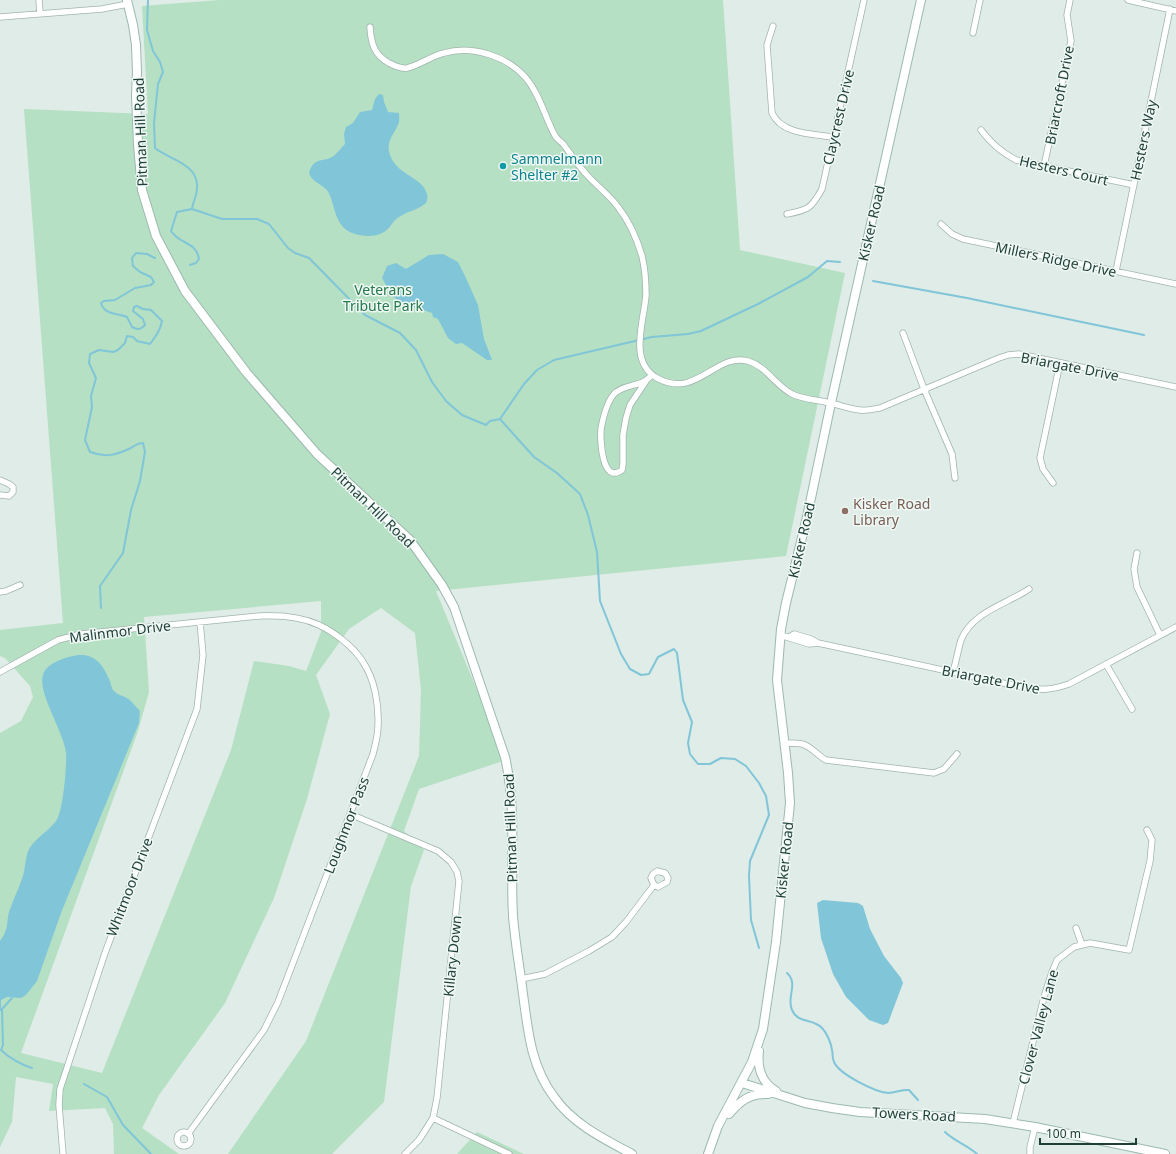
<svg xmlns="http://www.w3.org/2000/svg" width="1176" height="1154" viewBox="0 0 1176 1154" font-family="'Noto Sans',sans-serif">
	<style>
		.green { fill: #b5e0c3; fill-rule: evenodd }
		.water { fill: #80c5d8 }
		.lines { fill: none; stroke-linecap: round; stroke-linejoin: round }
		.stream { stroke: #80c5d8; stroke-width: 2 }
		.minor-casing { stroke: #a1b4af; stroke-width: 7 }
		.secondary-casing { stroke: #9cb9b0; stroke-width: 10 }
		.minor { stroke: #fff; stroke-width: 5.5 }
		.secondary { stroke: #fff; stroke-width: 8 }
		.culture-dot { fill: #0f9aa8; stroke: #eff8f4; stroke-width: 1.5 }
		.education-dot { fill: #8d6e63; stroke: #eff8f4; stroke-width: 1.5 }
		.labels { text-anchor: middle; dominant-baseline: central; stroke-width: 3; stroke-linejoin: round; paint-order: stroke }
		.street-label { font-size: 14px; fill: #1e3e37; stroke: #eff8f4 }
		.culture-label { font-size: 14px; fill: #0d838f; stroke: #eff8f4; text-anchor: start }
		.park-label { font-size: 14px; fill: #23794a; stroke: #eff8f4 }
		.education-label { font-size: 14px; fill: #785e54; stroke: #eff8f4; text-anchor: start }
	</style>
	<rect width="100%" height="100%" fill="#dfece7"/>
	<path class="green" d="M219,0H723L740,250L845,273L786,556L436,591L506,760L419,789L404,831L424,850L411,886L384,1102L332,1154H228L306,1041L419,756L421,690L415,633L381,608L349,629L316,675L330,714L307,799L274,898L225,1003L159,1095L142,1128L179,1154H114L113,1124L105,1108L49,1111L53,1084L16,1077L12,1122L0,1147V733L21,721L33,697L30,686L5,658L0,656V630L63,623L24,109L148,114L142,6ZM321,601V632L306,671L289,666L254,661L231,750L102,1073L21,1053L138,731L149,692L144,617Z
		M477,1132L524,1154H457Z"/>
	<path class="water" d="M379,94L383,95L384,102L388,112L399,113C399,117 400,121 398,125C394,134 387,140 389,151C394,176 422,175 427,194C428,196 427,201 426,203C418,210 408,211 399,217C393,220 390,229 384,232C374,239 352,236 344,228C333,217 334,198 326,189C320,184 306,178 310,170C315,157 324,162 332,157C337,154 341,148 345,144L344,134L346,127L353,123L360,112L372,110L375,99Z
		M443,254L458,262L465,276L478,305L484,339L492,360H487L462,343L456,344L448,338L438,319L433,317L432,313C422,309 401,305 394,297C389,293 386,284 382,278L387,266L396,263L406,269L429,255Z
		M78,655C96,654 103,665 110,681C111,685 112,690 115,692C118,695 124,696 127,698C132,701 136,707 140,711L139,723L61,913L37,981L26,995L21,998L7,997L1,1000V1011H0V941C9,929 6,925 9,912C13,900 19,888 23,876C25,869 25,862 27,855C30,841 47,833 56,821C63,813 67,764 66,753C64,732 37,692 43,675C46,663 66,657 78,655Z
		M823,900L858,903L863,906L870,929L884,956L901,978L903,983L888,1023L883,1025L869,1020L846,997L833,974L821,938L817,903Z"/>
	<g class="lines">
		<path class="stream" d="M148,0L147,30L153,51L160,62L163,72L158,84L154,123L155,148C170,160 199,164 197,188C197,195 193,202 192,209
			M190,265L196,263L199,259C196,241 180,245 171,231L177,212L192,209L222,219H257L269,224L288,248L295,253L309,258L365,315L400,333L416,350L432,382L446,401L462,415L486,425L490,421L500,419L524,384L537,370L554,360L652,337L688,334L701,331L758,304L808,277L827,261L840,262
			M873,281L967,298L1144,335
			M500,419L534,457L557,473L580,494L588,515L597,552L600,601L621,654L630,669L641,675L649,674L658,657L674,649L677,653L683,700L692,722L688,743L690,754L698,764H710L721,758L735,759L746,766L759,783L766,796L769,815L750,861L749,876L751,920L759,948
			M101,608L100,586L123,553L131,510L140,481L145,452L143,443C137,443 136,445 131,448C116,455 106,458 90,452L85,440L92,407L91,396L96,378L89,363L90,354L99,350L113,352L118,350L125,343L127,336L133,337L137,341L150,344C156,336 160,331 162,321L151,310L143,309L137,306L134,307L133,311L143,319L145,325C140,330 138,330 132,327L127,317C118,313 104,315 101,303L104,301L115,300L135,288L151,285L154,282L151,277L140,272L133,266L132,258L136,253L147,254L155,258
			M787,973C799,984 786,997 792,1010C798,1024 813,1018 822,1028C827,1033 831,1043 832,1050C833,1054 832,1058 834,1062C839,1074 875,1092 888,1093C896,1093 902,1089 909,1090L918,1100
			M12,998L2,1009L3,1045L1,1050C9,1058 22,1065 32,1068
			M84,1084L107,1097L123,1125L151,1154
			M945,1132C954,1141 967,1145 977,1154"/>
		<g class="minor-casing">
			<path id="minor" d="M39,0L40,13
				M1128,0L1176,11
				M0,17L102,9L128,4
				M773,26L767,45L772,113C782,135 814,134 834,137
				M370,27C371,43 374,55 389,63C395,66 401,69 407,68C420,65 431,56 444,53C472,45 507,56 526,78C537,91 542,107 549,123C551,127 553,133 556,137C558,140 562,142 564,145C572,156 579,167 588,176C598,187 610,196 618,207C629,221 637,239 642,256C645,269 646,282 646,295C644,321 628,362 657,378C696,400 716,352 748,361C766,366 775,385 792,394C801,399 819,400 830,403C840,405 850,409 860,410C866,411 874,409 880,408L999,358L1008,355L1019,354L1176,387
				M973,33L980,0
				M981,130C992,144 1000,151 1016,160L1134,185
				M1044,166L1071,41L1067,15L1070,0
				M787,214C808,210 811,209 822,189L864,0
				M941,224L952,234L963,239L1176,284
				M1116,271L1170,9
				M903,333L924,389L952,454L955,478
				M646,381L630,405L626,418L623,435V464L622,470C602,485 600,440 601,429C603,418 607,402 614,394C621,386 636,386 645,381C648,379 650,377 652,375
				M0,480L9,484L13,487V492L9,496L0,495
				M1053,483L1043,469L1040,458L1060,363
				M1137,553L1134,569L1137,587L1160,635
				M0,592L6,591L20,585
				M780,635L809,644L818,643L1026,688C1043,690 1052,690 1069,684L1176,627
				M789,637L794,634L811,639L818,643
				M1106,664L1132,709
				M0,672L58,640L81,634L259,616C279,615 300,616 319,625C334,632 354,647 363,662C375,680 379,705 378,726C378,736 375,745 373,754L278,1002L264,1030L188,1134
				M953,672C956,662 958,650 961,640C972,612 1007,604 1029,589
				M785,743C790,743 796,743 802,744C811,746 818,756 826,760L934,773L944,769L957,754
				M350,814L438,851L451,862L457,872L459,881L437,1098L433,1118L419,1140L405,1154
				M1076,928L1082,945
				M521,979L545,974L589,951L612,937L626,922L654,885L651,878L653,874L657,871L665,873L668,878L667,882L658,887L654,885
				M433,1118L509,1154
				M1013,1123L1044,997L1052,972L1057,960L1074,947L1090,943L1129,950L1150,861L1152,840L1147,830
				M177 1139a7 7 0 1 1 14 0a7 7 0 1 1-14 0Z
				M63,1154L59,1105L60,1089L105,953L197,709L203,655L200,622
				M1030,1154V1147L1035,1127"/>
		</g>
		<g class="secondary-casing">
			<path id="secondary" d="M127,0L133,25L136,45L137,72L136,96L138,145L142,190L156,236L185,291L246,372L317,454L410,540L442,585L454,607L505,757C517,809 510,863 513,916C515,942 520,969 523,994C528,1031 531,1067 554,1097C573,1124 604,1139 632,1154
				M759,1051C757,1068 762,1083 776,1091
				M742,1083L805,1103L832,1108L860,1112L985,1119L1035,1127L1165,1154
				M729,1114C740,1101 750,1093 768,1094
				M708,1154L718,1126L752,1062L763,1029L776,942L790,803L788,773L777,680L781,629L786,603L807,517L831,403L921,0"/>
		</g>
		<use href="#minor" class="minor"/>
		<use href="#secondary" class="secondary"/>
	</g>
	<circle class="culture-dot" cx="503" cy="166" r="4"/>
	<circle class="education-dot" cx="845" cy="511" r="4"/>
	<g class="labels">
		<g class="street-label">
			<text transform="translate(1059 95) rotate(-79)">Briarcroft Drive</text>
			<text transform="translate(838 117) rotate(-77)">Claycrest Drive</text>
			<text transform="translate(140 132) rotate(-92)">Pitman Hill Road</text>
			<text transform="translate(1143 140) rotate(-78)">Hesters Way</text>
			<text transform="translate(1064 170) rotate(13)">Hesters Court</text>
			<text transform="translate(871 223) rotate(-77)">Kisker Road</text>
			<text transform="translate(1056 259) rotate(12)">Millers Ridge Drive</text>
			<text transform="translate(1070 366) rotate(11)">Briargate Drive</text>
			<text transform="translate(373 507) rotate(44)">Pitman Hill Road</text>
			<text transform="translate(801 540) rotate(-77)">Kisker Road</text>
			<text transform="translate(120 631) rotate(-7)">Malinmor Drive</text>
			<text transform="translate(991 679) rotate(11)">Briargate Drive</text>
			<text transform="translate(346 825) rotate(-69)">Loughmor Pass</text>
			<text transform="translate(510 828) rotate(-92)">Pitman Hill Road</text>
			<text transform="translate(784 860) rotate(-84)">Kisker Road</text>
			<text transform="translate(129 887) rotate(-69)">Whitmoor Drive</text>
			<text transform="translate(452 956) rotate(-84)">Killary Down</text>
			<text transform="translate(1038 1027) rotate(-75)">Clover Valley Lane</text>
			<text transform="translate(914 1114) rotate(3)">Towers Road</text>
		</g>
		<g class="culture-label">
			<text x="511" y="158">Sammelmann<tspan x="511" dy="16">Shelter #2</tspan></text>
		</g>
		<g class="park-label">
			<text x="383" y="289">Veterans<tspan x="383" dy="16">Tribute Park</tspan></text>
		</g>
		<g class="education-label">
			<text x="853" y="503">Kisker Road<tspan x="853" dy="16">Library</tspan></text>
		</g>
	</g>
	<path d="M1040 1138v6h96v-6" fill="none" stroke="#1e3e37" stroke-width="2"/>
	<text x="1046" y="1138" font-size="12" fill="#1e3e37" stroke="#eff8f4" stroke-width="3" paint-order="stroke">100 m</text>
</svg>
